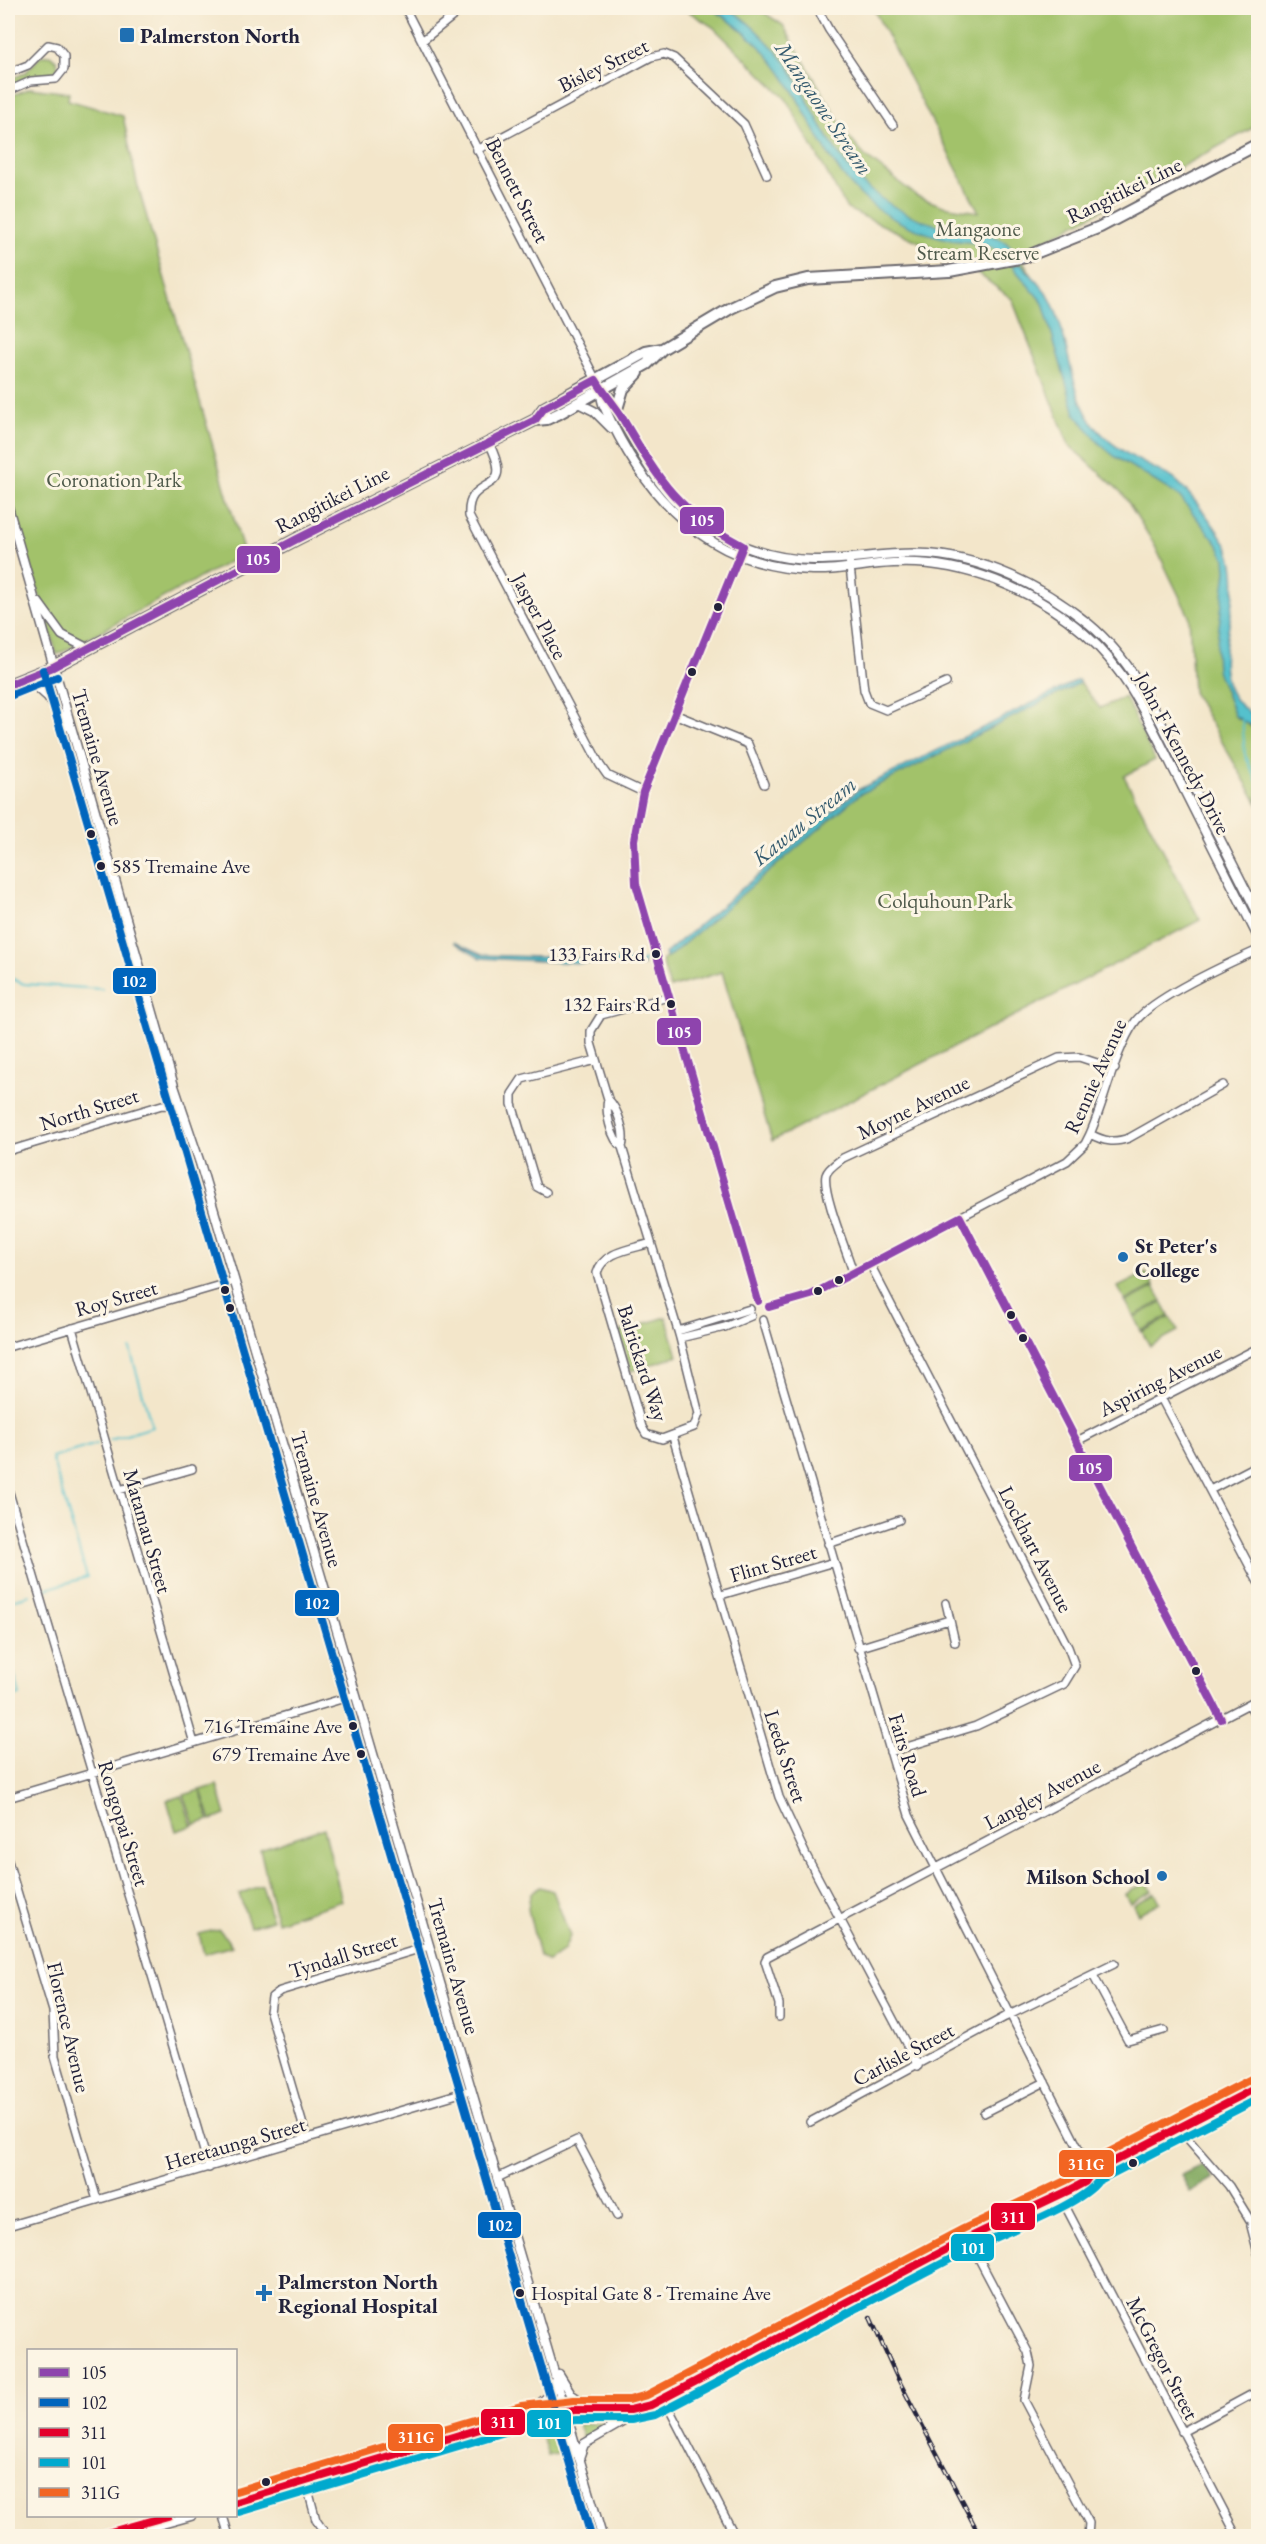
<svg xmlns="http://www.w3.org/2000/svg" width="1266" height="2544" viewBox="0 0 1266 2544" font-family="'EB Garamond',serif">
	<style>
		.green { fill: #a2c26a; stroke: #627252; stroke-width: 1.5 }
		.forest { fill: #81a85e; stroke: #52654c; stroke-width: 1.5 }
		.water { fill: #54c1cd; stroke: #3b7284; stroke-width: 1.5 }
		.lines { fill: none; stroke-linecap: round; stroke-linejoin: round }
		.stream { stroke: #54c1cd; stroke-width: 2 }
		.minor-casing { stroke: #6b676d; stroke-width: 10 }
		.major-casing { stroke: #6b676d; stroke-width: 11 }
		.highway-casing { stroke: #6b676d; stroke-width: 14 }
		.minor { stroke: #fff; stroke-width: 7 }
		.major { stroke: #fff; stroke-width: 8 }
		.highway { stroke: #fff; stroke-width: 10 }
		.rail-casing { stroke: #22223b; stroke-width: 4.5 }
		.rail { stroke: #fcf5e5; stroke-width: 2; stroke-dasharray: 7; stroke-linecap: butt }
		.bus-1-casing { stroke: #fcf5e5; stroke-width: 12 }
		.bus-2-casing { stroke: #fcf5e5; stroke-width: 12 }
		.bus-3-casing { stroke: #fcf5e5; stroke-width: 12 }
		.bus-4-casing { stroke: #fcf5e5; stroke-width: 12 }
		.bus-5-casing { stroke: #fcf5e5; stroke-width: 12 }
		.bus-1 { stroke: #8e44ad; stroke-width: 8 }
		.bus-2 { stroke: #0065bd; stroke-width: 8 }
		.bus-3 { stroke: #e4002b; stroke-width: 8 }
		.bus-4 { stroke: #00a9ce; stroke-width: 8 }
		.bus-5 { stroke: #f26522; stroke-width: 8 }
		.poi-dot { fill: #1f6fb2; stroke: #fcf5e5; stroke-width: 2 }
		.bus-dot { fill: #22223b; stroke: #fcf5e5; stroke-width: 2 }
		.labels { text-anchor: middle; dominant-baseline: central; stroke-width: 6; stroke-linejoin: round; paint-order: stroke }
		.bus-label { font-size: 20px; fill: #22223b; stroke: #fcf5e5; text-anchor: end }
		.poi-label { font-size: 21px; font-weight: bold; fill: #22223b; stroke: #fcf5e5; text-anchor: start }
		.street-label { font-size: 21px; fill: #22223b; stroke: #fcf5e5 }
		.park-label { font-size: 21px; fill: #4f5a4b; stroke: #fcf5e5 }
		.water-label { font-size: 22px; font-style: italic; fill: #345a6e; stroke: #fcf5e5 }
		.line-badge { stroke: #fcf5e5; stroke-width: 2 }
		.badge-label { font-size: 16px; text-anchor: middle; font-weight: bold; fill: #fff }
	</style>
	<rect width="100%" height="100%" fill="#fcf5e5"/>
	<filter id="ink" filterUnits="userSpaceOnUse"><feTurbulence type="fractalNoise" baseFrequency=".0167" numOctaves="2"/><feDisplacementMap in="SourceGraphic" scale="12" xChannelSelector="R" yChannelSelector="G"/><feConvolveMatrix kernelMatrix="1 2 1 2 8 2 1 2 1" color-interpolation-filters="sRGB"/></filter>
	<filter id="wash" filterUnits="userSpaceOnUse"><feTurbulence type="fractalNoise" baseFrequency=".008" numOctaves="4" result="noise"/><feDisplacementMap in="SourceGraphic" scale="24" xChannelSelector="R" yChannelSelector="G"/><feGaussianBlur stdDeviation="1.35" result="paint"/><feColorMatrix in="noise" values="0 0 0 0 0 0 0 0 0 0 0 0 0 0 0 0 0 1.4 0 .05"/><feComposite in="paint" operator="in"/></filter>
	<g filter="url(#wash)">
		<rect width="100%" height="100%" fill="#f3e6ca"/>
		<path class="green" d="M683,8H757L783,25L847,135L864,155L917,196L943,206L979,212L873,8H1258V125L1037,245L1041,251L1023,261L1046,298L1078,403L1100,440L1186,497L1228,558L1227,593L1217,655L1235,716L1258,731V804L1193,692L1189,616L1184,606L1154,544L1123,494L1069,445L1012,299L961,261L847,209L786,99L713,27Z
			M50,55L57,61L58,68L53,74L38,75L8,85V80L25,73L41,56Z
			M30,88L69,93L68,100L123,116L137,183L244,554L57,655L8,488V97Z
			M1079,681L1100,708L1125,697L1155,760L1124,776L1200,920L772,1141L722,972L670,988L662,961L859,792Z
			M1146,1273L1154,1286L1125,1301L1118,1287Z
			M1154,1287L1162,1301L1134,1316L1126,1302Z
			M1162,1302L1169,1316L1141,1331L1134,1317Z
			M666,1317L678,1356L631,1371L619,1332Z
			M1170,1317L1178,1331L1150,1346L1142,1332Z
			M217,1785L226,1815L211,1820L201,1790Z
			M200,1790L209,1820L194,1825L184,1795Z
			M182,1796L192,1826L176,1831L167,1800Z
			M324,1828L342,1901L277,1922L260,1849Z
			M1147,1882L1152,1891L1130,1903L1125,1894Z
			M262,1885L272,1920L250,1927L239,1894Z
			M540,1887L553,1891L570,1936L564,1950L548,1962L539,1956L528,1909L530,1894Z
			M1155,1893L1160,1902L1138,1914L1133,1905Z
			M219,1929L232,1946L204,1954L199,1934Z
			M537,2420L552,2427L568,2451L548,2456Z
			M604,2423L614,2424L583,2440L578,2424Z"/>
		<path class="forest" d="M1202,2165L1214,2178L1190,2192L1181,2175Z"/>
		<path class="water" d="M711,8C715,8 722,6 725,8C744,14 775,49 788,65C815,110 836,168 882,199C898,210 920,221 940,226C965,233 998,228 1015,252L1003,256C988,239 962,244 943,238C916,231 887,218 866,200C829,168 813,123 788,83C768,50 743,29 711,8Z
			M1021,264C1030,274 1041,284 1048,295C1072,336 1066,395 1099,431C1118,452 1146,464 1171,477C1186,486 1226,539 1231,556C1249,613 1190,679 1258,719V730L1235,716L1217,670L1216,650L1226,571L1225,559L1219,546L1179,496L1114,456L1100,444L1075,414L1043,303L1012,266Z
			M1078,680L1080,683L860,794L667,958L665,954L858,790Z
			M453,942L482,955L643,961V966L480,958Z"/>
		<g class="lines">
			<path class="stream" d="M1242,717L1245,755L1258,783
				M640,962L647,960
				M8,977L24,984L102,989
				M110,1440L152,1427L130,1349
				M46,1589L87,1577L52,1458L96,1444
				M8,1601L30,1595
				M8,1653L20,1695L8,1698"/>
		</g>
	</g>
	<g filter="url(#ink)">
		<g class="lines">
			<g class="minor-casing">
				<path id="minor" d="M405,8L596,380
					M817,8L829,30L893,125
					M422,41L463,8
					M8,73L28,65L48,45L57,47L64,56V69L56,79L31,81L8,91
					M477,150L651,57L664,54L674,58L744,124L767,175
					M489,443C518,500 466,471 469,516L600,765L607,775L643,792
					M741,552L643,792L634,840L636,884L758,1301
					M849,558L864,690L869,703L886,710L946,683
					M674,714L748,744L764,784
					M608,1099L591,1043V1031L601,1015L668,997
					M1090,1134C1105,1142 1114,1143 1129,1138L1223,1085
					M622,1147C626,1133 618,1109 608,1099C605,1112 611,1139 622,1147L678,1331L680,1338L699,1414L694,1427L662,1439L646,1434L642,1427L597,1273C603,1251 633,1249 651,1243
					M8,1151L162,1105L181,1106
					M546,1192L537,1187L512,1104V1094L522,1079L596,1060
					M960,1217L1221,1719
					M870,1264L1068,1647L1075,1666L1064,1684L976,1726L890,1752
					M853,1272C847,1252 822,1193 826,1175C828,1168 838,1162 843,1158L1059,1058L1079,1057L1115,1069
					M769,1307L811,1295L1067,1161L1085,1144L1090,1134C1105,1101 1115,1050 1135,1022C1152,998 1229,963 1258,950
					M763,1320L909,1815L1091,2173
					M72,1328L194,1743
					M678,1331L750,1309
					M680,1338L725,1327L751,1316
					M8,1347L234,1281
					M1161,1398L1258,1582
					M673,1437L779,1797L806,1855L918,2066
					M1077,1441L1258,1348
					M8,1489L209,2168
					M119,1490L192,1469
					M1210,1490L1258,1465
					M828,1544L899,1520
					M721,1595L834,1562
					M946,1603L955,1642
					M858,1648L949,1620
					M1249,1704L1258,1721
					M8,1798L355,1695
					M8,1861L53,2011L55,2056L97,2200
					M1093,1975L1128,2040L1164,2030
					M779,2017V2004L765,1961L767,1957L1258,1699
					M984,2113L1045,2082
					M810,2122L1005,2017L1114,1964
					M1181,2127L1188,2139L1229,2186L1258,2233
					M307,2139L270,2012L272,1997L280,1991L429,1946
					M497,2178L577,2140L617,2216
					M1070,2181L1080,2166L1082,2154
					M1059,2194L1237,2536
					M8,2226L471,2090
					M1251,2226L1258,2253
					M968,2238L1028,2352L1031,2366L1024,2400L1089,2523L1088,2536
					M664,2399L735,2536
					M1182,2432L1258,2391
					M305,2478L316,2520L327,2536
					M223,2516L229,2536"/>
			</g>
			<g class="major-casing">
				<path id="major" d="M599,386C601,392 601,398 603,404C643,495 707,568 813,570C840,571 866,564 893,563C962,559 1033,589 1085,634C1130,673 1152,728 1179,780C1205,832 1232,885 1258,937
					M601,389L609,396C631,433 647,473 678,504C714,540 768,561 818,560C855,560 890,551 928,554C988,559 1042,586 1089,624C1135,662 1159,719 1186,772C1210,819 1234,867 1258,914
					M578,403L594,411L611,428
					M8,507L174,1086L200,1163L602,2536
					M38,602L62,635L87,648
					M28,679L48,697L67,726
					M1059,2194L1068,2183L1258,2087
					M559,2374L572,2395L593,2409
					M540,2414L558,2427L574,2453
					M518,2415C534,2406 552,2401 555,2381
					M579,2458L584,2444L643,2410
					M236,2496L474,2426H486
					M236,2502L523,2416L575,2410H630L651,2405L968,2238L1085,2182L1091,2173
					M96,2536L168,2516
					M119,2536L191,2516"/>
			</g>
			<g class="highway-casing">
				<path id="highway" d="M617,409L623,389L638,373
					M535,420L544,408L646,352L662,349
					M8,685L53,667L297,539L535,420L547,419L558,414L647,364L662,349L731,308L775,287L808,279L949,271L1025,257L1100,227L1258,144"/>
			</g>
			<use href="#minor" class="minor"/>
			<use href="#major" class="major"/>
			<use href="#highway" class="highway"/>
			<g class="rail-casing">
				<path id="rail" d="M870,2317L897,2377L980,2536"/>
			</g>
			<use href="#rail" class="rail"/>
			<g class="bus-1-casing">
				<path id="bus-1" d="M8,685L53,667L297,539L535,420L544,408L596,380C603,392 612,402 620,414C658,478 674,510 743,546L643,792L634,840L636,884L758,1301
					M960,1217L1221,1719
					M769,1307L811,1295L960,1217"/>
			</g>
			<g class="bus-2-casing">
				<path id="bus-2" d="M43,670L591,2536
					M12,695L57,677"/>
			</g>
			<g class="bus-3-casing">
				<path id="bus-3" d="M236,2502L523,2416L575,2410H630L651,2405L968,2238L1070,2190L1085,2182L1091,2173L1258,2087
					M96,2536L168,2516"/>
			</g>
			<g class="bus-4-casing">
				<path id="bus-4" d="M239,2512L525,2426L576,2420H631L655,2415C761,2360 865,2303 970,2249C999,2234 1082,2205 1098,2181L1258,2099"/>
			</g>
			<g class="bus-5-casing">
				<path id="bus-5" d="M236,2491L521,2406L574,2400H629L647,2395L963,2229L1065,2181L1078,2174L1086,2164L1253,2078"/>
			</g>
			<use href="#bus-1" class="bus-1"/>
			<use href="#bus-2" class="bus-2"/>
			<use href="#bus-3" class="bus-3"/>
			<use href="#bus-4" class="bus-4"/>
			<use href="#bus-5" class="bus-5"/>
		</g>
	</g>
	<g class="poi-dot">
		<rect x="119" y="27" width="16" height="16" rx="3"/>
		<circle cx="1123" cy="1257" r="6"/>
		<circle cx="1162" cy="1876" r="6"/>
		<path d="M261 2284h6v6h6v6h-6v6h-6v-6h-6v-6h6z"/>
	</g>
	<g class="bus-dot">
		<circle cx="718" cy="607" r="5"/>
		<circle cx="692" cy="672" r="5"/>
		<circle cx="91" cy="834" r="5"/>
		<circle cx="101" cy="866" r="5"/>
		<circle cx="656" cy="954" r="5"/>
		<circle cx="671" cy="1004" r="5"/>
		<circle cx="839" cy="1280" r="5"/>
		<circle cx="225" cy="1290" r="5"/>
		<circle cx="818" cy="1291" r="5"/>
		<circle cx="230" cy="1308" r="5"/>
		<circle cx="1011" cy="1315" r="5"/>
		<circle cx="1023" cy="1338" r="5"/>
		<circle cx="1196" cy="1671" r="5"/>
		<circle cx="353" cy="1726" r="5"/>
		<circle cx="361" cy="1754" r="5"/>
		<circle cx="1133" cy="2163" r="5"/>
		<circle cx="520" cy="2293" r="5"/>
		<circle cx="266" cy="2482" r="5"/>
	</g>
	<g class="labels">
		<g class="bus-label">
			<text x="112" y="866" text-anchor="start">585 Tremaine Ave</text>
			<text x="645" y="954">133 Fairs Rd</text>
			<text x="660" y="1004">132 Fairs Rd</text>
			<text x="342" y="1726">716 Tremaine Ave</text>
			<text x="350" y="1754">679 Tremaine Ave</text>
			<text x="531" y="2293" text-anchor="start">Hospital Gate 8 - Tremaine Ave</text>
		</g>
		<g class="poi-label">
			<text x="140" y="35">Palmerston North</text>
			<text x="1135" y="1245">St Peter's<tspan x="1135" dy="24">College</tspan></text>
			<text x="1150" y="1876" text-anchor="end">Milson School</text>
			<text x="278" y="2281">Palmerston North<tspan x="278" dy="24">Regional Hospital</tspan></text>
		</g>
		<g class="street-label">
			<text transform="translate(603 65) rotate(-26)">Bisley Street</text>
			<text transform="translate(518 190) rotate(63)">Bennett Street</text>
			<text transform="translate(1124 190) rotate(-26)">Rangitikei Line</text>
			<text transform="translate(332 499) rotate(-27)">Rangitikei Line</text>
			<text transform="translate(540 616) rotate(62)">Jasper Place</text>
			<text transform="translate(1183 753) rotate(62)">John F Kennedy Drive</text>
			<text transform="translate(98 757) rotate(74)">Tremaine Avenue</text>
			<text transform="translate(1095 1076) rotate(-66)">Rennie Avenue</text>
			<text transform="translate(913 1107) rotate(-26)">Moyne Avenue</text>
			<text transform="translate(89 1109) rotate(-17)">North Street</text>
			<text transform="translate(116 1298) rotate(-16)">Roy Street</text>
			<text transform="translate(643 1363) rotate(72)">Balrickard Way</text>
			<text transform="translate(1160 1380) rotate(-27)">Aspiring Avenue</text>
			<text transform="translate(317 1499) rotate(74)">Tremaine Avenue</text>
			<text transform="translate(148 1531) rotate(74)">Matamau Street</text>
			<text transform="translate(1036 1549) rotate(63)">Lockhart Avenue</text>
			<text transform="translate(773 1563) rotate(-16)">Flint Street</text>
			<text transform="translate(908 1755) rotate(73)">Fairs Road</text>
			<text transform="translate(786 1756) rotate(72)">Leeds Street</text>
			<text transform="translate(1042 1794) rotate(-28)">Langley Avenue</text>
			<text transform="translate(124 1823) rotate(73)">Rongopai Street</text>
			<text transform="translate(343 1955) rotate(-17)">Tyndall Street</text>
			<text transform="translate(454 1966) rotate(74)">Tremaine Avenue</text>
			<text transform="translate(69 2027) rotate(77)">Florence Avenue</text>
			<text transform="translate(903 2054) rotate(-28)">Carlisle Street</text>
			<text transform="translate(235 2143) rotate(-16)">Heretaunga Street</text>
			<text transform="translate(1163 2358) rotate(63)">McGregor Street</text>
		</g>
		<g class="park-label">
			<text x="978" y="228">Mangaone<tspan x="978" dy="24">Stream Reserve</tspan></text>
			<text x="114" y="479">Coronation Park</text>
			<text x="945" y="900">Colquhoun Park</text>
		</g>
		<g class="water-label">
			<text transform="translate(824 108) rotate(56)">Mangaone Stream</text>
			<text transform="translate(804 821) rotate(-39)">Kawau Stream</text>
		</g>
	</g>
	<g class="line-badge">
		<rect x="679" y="506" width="46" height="29" rx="6" fill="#8e44ad"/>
		<rect x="236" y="545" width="45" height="29" rx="6" fill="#8e44ad"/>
		<rect x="112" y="967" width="45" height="28" rx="6" fill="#0065bd"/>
		<rect x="656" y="1017" width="46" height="29" rx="6" fill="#8e44ad"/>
		<rect x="1068" y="1454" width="45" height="28" rx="6" fill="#8e44ad"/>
		<rect x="294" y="1589" width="46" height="28" rx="6" fill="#0065bd"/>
		<rect x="1058" y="2149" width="57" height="29" rx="6" fill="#f26522"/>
		<rect x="990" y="2202" width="46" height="29" rx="6" fill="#e4002b"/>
		<rect x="477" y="2211" width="45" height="28" rx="6" fill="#0065bd"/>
		<rect x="950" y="2233" width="45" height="29" rx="6" fill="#00a9ce"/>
		<rect x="480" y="2408" width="46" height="28" rx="6" fill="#e4002b"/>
		<rect x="526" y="2409" width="46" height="29" rx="6" fill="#00a9ce"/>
		<rect x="387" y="2423" width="57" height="29" rx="6" fill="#f26522"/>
	</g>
	<g class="badge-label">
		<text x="702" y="526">105</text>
		<text x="258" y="565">105</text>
		<text x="134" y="987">102</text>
		<text x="679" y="1038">105</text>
		<text x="1090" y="1474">105</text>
		<text x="317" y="1609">102</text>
		<text x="1086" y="2170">311G</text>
		<text x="1013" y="2223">311</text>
		<text x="500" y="2231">102</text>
		<text x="973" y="2254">101</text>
		<text x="503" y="2428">311</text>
		<text x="549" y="2429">101</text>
		<text x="416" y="2443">311G</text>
	</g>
	<rect width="1266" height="2544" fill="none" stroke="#fcf5e5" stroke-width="30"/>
	<rect x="27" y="2349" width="210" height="168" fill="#fcf5e5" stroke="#a5a1a1" stroke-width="1.5"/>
	<rect x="39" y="2368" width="30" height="9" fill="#8e44ad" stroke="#a5a1a1" stroke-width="1.5"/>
	<text x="81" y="2379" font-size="18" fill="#22223b">105</text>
	<rect x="39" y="2398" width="30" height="9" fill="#0065bd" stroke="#a5a1a1" stroke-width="1.5"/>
	<text x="81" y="2409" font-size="18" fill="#22223b">102</text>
	<rect x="39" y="2428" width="30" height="9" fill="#e4002b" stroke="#a5a1a1" stroke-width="1.5"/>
	<text x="81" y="2439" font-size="18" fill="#22223b">311</text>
	<rect x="39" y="2458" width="30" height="9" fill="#00a9ce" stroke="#a5a1a1" stroke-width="1.5"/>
	<text x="81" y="2469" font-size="18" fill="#22223b">101</text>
	<rect x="39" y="2488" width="30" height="9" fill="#f26522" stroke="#a5a1a1" stroke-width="1.5"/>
	<text x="81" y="2499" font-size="18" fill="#22223b">311G</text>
</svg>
